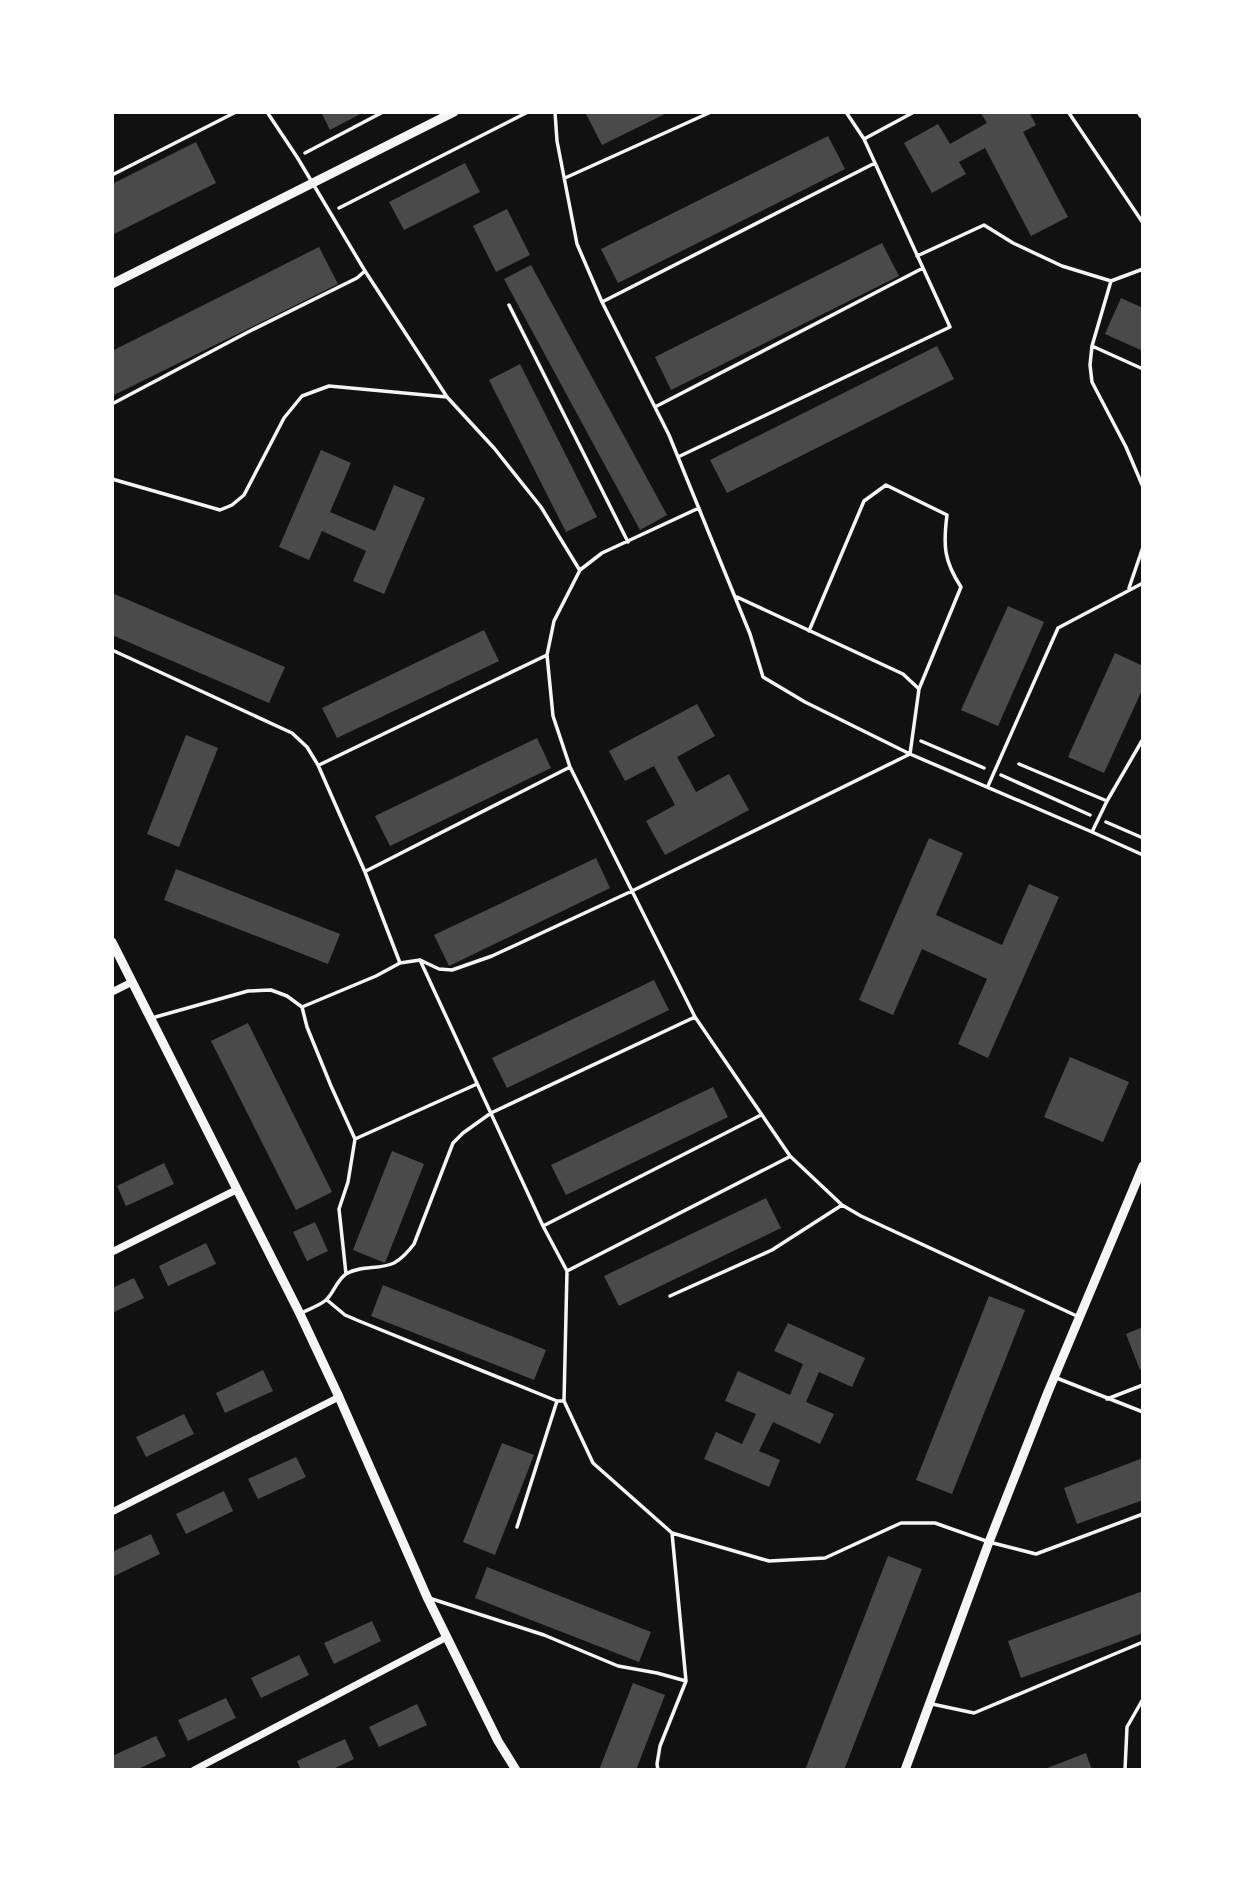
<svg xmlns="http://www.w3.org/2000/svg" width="1255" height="1882" viewBox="0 0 1255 1882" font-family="'DM Sans',sans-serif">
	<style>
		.building { fill: #4a4a4a }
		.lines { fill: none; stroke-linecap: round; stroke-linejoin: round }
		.path { stroke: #f5f5f5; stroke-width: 3.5 }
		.service { stroke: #f5f5f5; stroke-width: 3.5 }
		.minor { stroke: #f5f5f5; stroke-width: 7 }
		.tertiary { stroke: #f5f5f5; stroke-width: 9 }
		.secondary { stroke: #f5f5f5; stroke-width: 10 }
	</style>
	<rect width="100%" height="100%" fill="#111"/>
	<path class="building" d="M321,112H364L330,130Z
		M585,112H669L602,145Z
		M980,112H1029L1036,125L1023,132L1068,217L1031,236L985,148L959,162L966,174L932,193L904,143L938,124L950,144L987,123Z
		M828,136L845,169L618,283L601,249Z
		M196,142L216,183L112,235V184Z
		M465,163L480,192L404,230L389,202Z
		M507,209L530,255L496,272L473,226Z
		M882,243L899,276L671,390L655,357Z
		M319,247L338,284L112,396V351Z
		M531,265L667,515L640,530L504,279Z
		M1121,298L1143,308V351L1105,334Z
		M937,346L954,379L727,493L710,460Z
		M520,364L597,517L566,532L489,380Z
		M321,450L351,463L330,512L375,531L394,485L425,498L384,594L353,581L366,551L322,531L309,560L279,547Z
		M112,593L285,667L269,703L112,635Z
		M1008,606L1044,622L998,726L961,710Z
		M484,630L499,661L337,738L322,708Z
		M1115,653L1143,666V688L1104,773L1068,757Z
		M697,704L715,736L677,757L696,792L729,774L749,810L665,855L646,821L675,805L654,766L625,781L609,751Z
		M186,735L218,748L179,847L147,834Z
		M537,738L551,768L390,846L375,816Z
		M929,838L963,853L936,915L1002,945L1029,884L1059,897L988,1058L958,1044L987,979L922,949L893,1015L859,1000Z
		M596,858L610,888L449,966L434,935Z
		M176,869L340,934L328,964L164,900Z
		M654,980L669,1010L507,1088L492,1058Z
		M248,1023L332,1192L296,1210L211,1041Z
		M1070,1057L1129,1082L1103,1142L1044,1117Z
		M713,1087L728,1117L566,1195L551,1165Z
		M392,1151L424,1164L385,1263L353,1250Z
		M164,1163L174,1184L126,1206L117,1186Z
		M766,1198L781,1228L619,1306L604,1276Z
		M315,1222L328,1251L307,1261L293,1232Z
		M206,1243L216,1264L168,1286L159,1266Z
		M134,1278L144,1298L112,1313V1288Z
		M383,1285L546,1350L534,1380L371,1316Z
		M989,1296L1025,1310L952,1494L916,1480Z
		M788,1323L865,1358L852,1387L819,1372L806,1402L834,1414L820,1444L773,1422L759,1451L780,1460L769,1487L704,1459L716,1432L742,1444L756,1414L725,1401L738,1371L790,1395L803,1364L774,1351Z
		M1143,1327V1369L1140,1370L1126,1334Z
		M263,1370L273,1391L225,1413L216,1393Z
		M184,1414L194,1434L146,1457L136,1437Z
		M502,1443L534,1455L495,1555L463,1542Z
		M296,1457L306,1477L258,1499L248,1479Z
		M1143,1458V1500L1077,1524L1064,1488Z
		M224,1491L233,1511L186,1534L176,1514Z
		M151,1534L160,1554L112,1577V1552Z
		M888,1556L922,1569L844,1770H805Z
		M487,1567L651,1632L639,1662L475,1598Z
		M1143,1591V1633L1021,1678L1008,1641Z
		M372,1621L381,1641L334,1664L324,1643Z
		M299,1655L309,1675L261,1698L251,1678Z
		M633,1683L665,1695L636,1770H599Z
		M226,1698L236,1718L188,1741L178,1720Z
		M417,1704L427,1725L379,1747L369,1727Z
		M156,1736L166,1756L136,1770H114L112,1756Z
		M345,1739L354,1759L331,1770H301L297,1761Z
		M1086,1753L1092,1770H1042Z"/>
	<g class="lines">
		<path class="path" d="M305,153L383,112
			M339,208L528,112
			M921,741L984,768
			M1001,775L1090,815
			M1106,822L1143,838"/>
		<path class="service" d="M267,112L297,157L365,271L447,397
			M555,112L557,141L577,244L602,302L669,435L750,634L763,677L805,702L910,754L1092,832L1143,855
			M1069,113L1143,223
			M864,139L914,112
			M112,175L236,112
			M565,178L711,112
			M917,256L984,225L1013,243L1062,266L1111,281
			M1143,269L1111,281L1092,346L1090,365L1092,382L1126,447L1143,487
			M602,302L875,163
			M509,305L628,542
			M1092,346L1143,369
			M112,404L248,332L357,278L365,271
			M655,407L923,268
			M678,457L950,327L864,139L846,112
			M112,479L220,510L232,505L244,495L284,418L302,396L329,386L447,397L494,448L541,507L579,569
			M1129,588L1143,547
			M809,631L864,501L886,485L947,515C943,546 944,561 961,587L919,689
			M112,650L292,733L307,747L318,765L365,872L400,963L376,976L302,1007
			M1019,764L1107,801
			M319,765L547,655
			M988,786L1058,628L1143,583
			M1092,832L1107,801L1143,739
			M366,871L570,767
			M420,960L543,1226L567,1271L564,1401L593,1463L672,1533L769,1561L825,1558L901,1523H935L989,1542L1036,1554L1143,1514
			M400,963L420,960L439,969L452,970L492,956L632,891L910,754L919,689L903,674L737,597
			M695,1017L790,1156L842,1205L861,1216L1079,1317
			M152,1018L248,991L271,990L287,996L302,1007L307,1027L331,1086L355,1139L348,1182L339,1209L346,1274
			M355,1139L477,1084
			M543,1226L761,1115
			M567,1271L789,1157
			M670,1296L772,1250L842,1205
			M327,1300L345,1315L359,1321L557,1401H564
			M301,1313C309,1309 319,1306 326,1300C334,1293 336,1281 346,1274C361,1265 379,1270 394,1263C403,1258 408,1252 414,1244L453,1143L463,1133L491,1113L695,1017L570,767L553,716L547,655L554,621L580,570L602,553L699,508
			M1054,1377L1143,1412
			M1107,1399L1143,1385
			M517,1527L557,1401
			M429,1598L544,1635L618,1666L657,1673L686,1681
			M932,1704L974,1713L1143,1642
			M658,1770L657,1764L660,1746L686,1681L672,1533
			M1125,1770L1127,1727L1143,1699"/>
		<path class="minor" d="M112,992L132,982
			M112,1252L236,1190
			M112,1512L339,1397
			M194,1770L447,1637"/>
		<path class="tertiary" d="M112,284L454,112
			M112,942L300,1314L339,1397L427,1597L498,1741L516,1770
			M905,1770L989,1542L1048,1392L1143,1166"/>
		<path class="secondary" d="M1142,112L1143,114"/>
	</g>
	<rect width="1255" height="1882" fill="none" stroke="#ffffff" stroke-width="228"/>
</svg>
